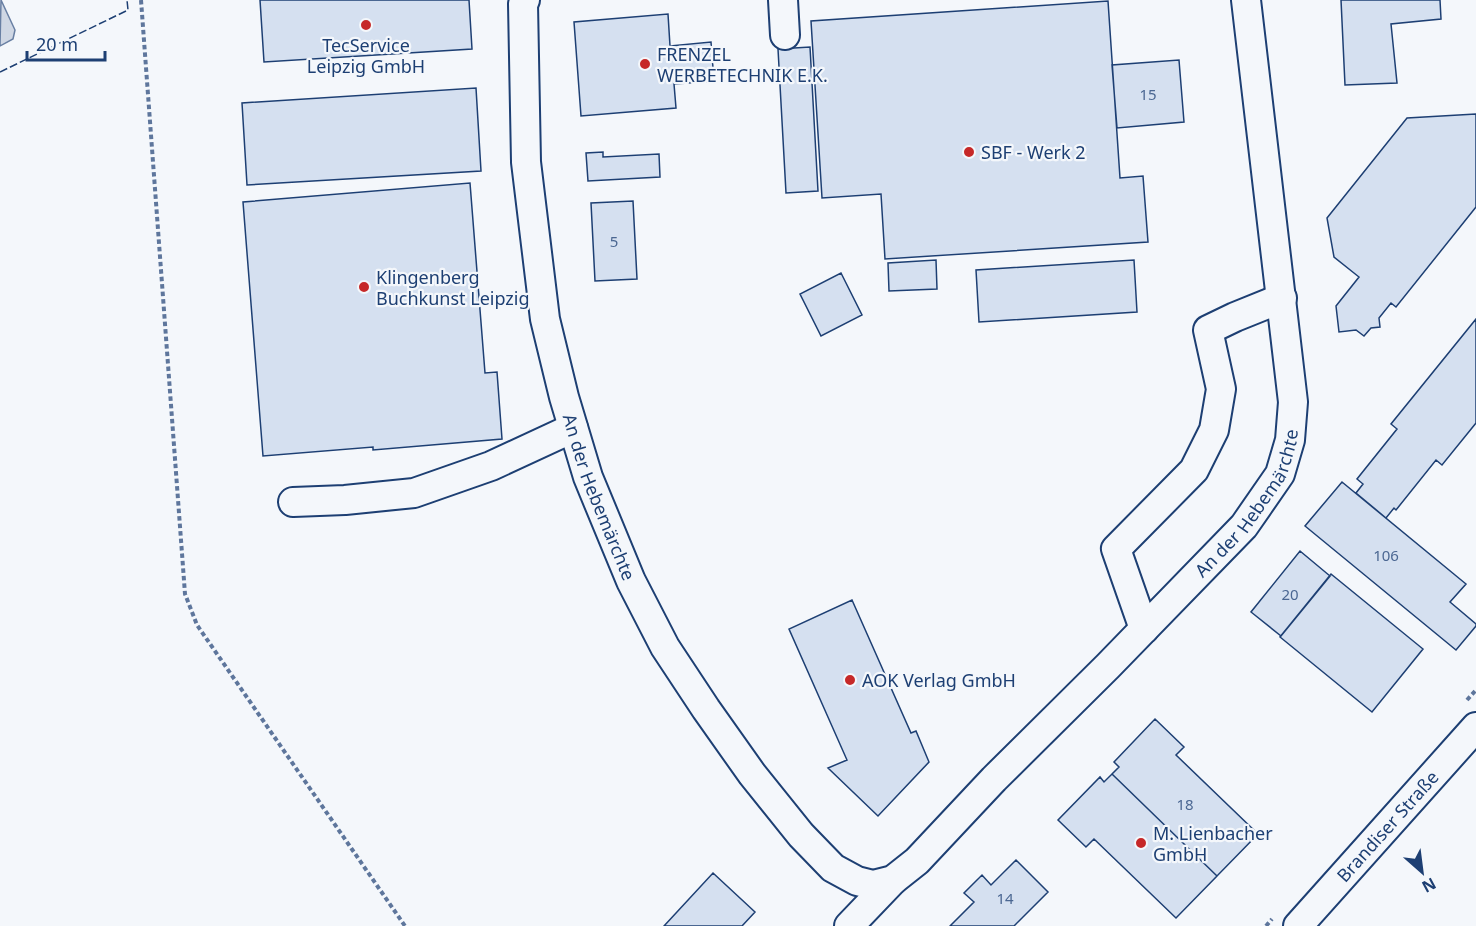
<svg xmlns="http://www.w3.org/2000/svg" width="1476" height="926" viewBox="0 0 1476 926" font-family="'Noto Sans',sans-serif">
	<style>
		.water { fill: #cfd7e4; stroke: #687fa3; stroke-width: 1.5 }
		.building { fill: #d5e0f0; stroke: #1d3f73; stroke-width: 1.5 }
		.lines { fill: none; stroke-linecap: round; stroke-linejoin: round }
		.minor-casing { stroke: #1d3f73; stroke-width: 32 }
		.path { stroke: #5e769c; stroke-width: 4; stroke-dasharray: 4.5 3; stroke-linecap: butt }
		.minor { stroke: #f4f7fb; stroke-width: 28 }
		.fence { stroke: #1d3f73; stroke-width: 1.5; stroke-dasharray: 8 3; stroke-linecap: butt }
		.poi-dot { fill: #c62828; stroke: #f4f7fb; stroke-width: 2 }
		.labels { text-anchor: middle; dominant-baseline: central; stroke-width: 4.5; stroke-linejoin: round; paint-order: stroke }
		.number-label { font-size: 15px; fill: #4b6792 }
		.poi-label { font-size: 18px; fill: #1d3f73; stroke: #f4f7fb; text-anchor: start }
		.street-label { font-size: 18px; fill: #1d3f73; stroke: #f4f7fb }
	</style>
	<rect width="100%" height="100%" fill="#f4f7fb"/>
	<path class="water" d="M1,0L15,30L13,39L0,46Z"/>
	<path class="building" d="M260,0H469L472,49L264,62Z
		M1341,0H1440L1441,19L1391,24L1397,83L1345,85Z
		M1108,1L1120,178L1143,176L1148,242L885,259L881,194L822,198L811,21Z
		M668,14L670,46L711,42L714,81L674,84L676,108L581,116L574,22Z
		M810,47L818,191L786,193L778,49Z
		M1179,60L1184,122L1117,128L1112,65Z
		M476,88L481,171L247,185L242,103Z
		M1476,114V207L1396,307L1391,303L1379,318L1380,327L1371,328L1364,336L1356,330L1339,332L1336,306L1359,277L1334,257L1327,218L1407,118Z
		M603,152V157L659,154L660,177L588,181L586,153Z
		M470,183L485,373L497,372L502,439L373,450V447L263,456L243,202Z
		M633,201L637,279L595,281L591,203Z
		M936,260L937,289L889,291L888,263Z
		M1134,260L1137,312L979,322L976,270Z
		M841,273L862,315L821,336L800,294Z
		M1476,319V423L1442,465L1436,460L1396,510L1394,508L1386,518L1356,493L1363,484L1357,479L1397,429L1391,424Z
		M1342,482L1466,584L1450,602L1476,624V626L1456,650L1305,526Z
		M1300,551L1330,576L1281,636L1251,612Z
		M1331,574L1423,649L1372,712L1280,637Z
		M852,600L911,733L916,731L929,762L878,816L828,768L847,760L789,629Z
		M1155,719L1184,747L1176,755L1258,834L1217,876L1112,774L1119,767L1114,762Z
		M1112,774L1217,876L1176,918L1094,839L1086,847L1058,820L1100,777L1104,782Z
		M1016,860L1048,892L1014,926H950L974,902L964,893L982,875L991,885Z
		M713,873L755,912L742,926H664Z"/>
	<g class="lines">
		<g class="minor-casing">
			<g id="minor">
				<path id="s1" d="M525,0L523,4L526,162L545,319L564,397L588,477L631,581L665,647L706,709L752,774L801,835L833,868L857,881L873,885L893,880L917,861L994,779L1108,666L1244,526L1280,474L1290,440L1293,402L1246,0"/>
				<path d="M783,0L785,35"/>
				<path d="M293,502L345,500L414,493L491,466L573,428"/>
				<path d="M1144,629L1116,549L1194,470L1214,430L1221,389L1208,330L1235,317L1282,298"/>
				<path d="M849,926L893,880"/>
				<path id="s2" d="M1298,926L1476,727"/>
			</g>
		</g>
		<path class="path" d="M141,0L185,594L197,625L405,926
			M1467,700L1476,690
			M1266,926L1272,919"/>
		<use href="#minor" class="minor"/>
		<path class="fence" d="M0,72L128,10L127,0"/>
	</g>
	<g class="poi-dot">
		<circle cx="366" cy="25" r="6"/>
		<circle cx="645" cy="64" r="6"/>
		<circle cx="969" cy="152" r="6"/>
		<circle cx="364" cy="287" r="6"/>
		<circle cx="850" cy="680" r="6"/>
		<circle cx="1141" cy="843" r="6"/>
	</g>
	<g class="labels">
		<g class="number-label">
			<text x="1148" y="94">15</text>
			<text x="614" y="241">5</text>
			<text x="1386" y="555">106</text>
			<text x="1290" y="594">20</text>
			<text x="1185" y="804">18</text>
			<text x="1005" y="898">14</text>
		</g>
		<g class="poi-label">
			<text x="366" y="45" text-anchor="middle">TecService<tspan x="366" dy="21">Leipzig GmbH</tspan></text>
			<text x="657" y="54">FRENZEL<tspan x="657" dy="21">WERBETECHNIK E.K.</tspan></text>
			<text x="981" y="152">SBF - Werk 2</text>
			<text x="376" y="277">Klingenberg<tspan x="376" dy="21">Buchkunst Leipzig</tspan></text>
			<text x="862" y="680">AOK Verlag GmbH</text>
			<text x="1153" y="833">M. Lienbacher<tspan x="1153" dy="21">GmbH</tspan></text>
		</g>
		<g class="street-label">
			<text stroke="none"><textPath href="#s1" startOffset="507">An der Hebemärchte</textPath></text>
			<text stroke="none"><textPath href="#s1" startOffset="1534">An der Hebemärchte</textPath></text>
			<text stroke="none"><textPath href="#s2" startOffset="134">Brandiser Straße</textPath></text>
		</g>
	</g>
	<g transform="translate(1422 872) rotate(152)" stroke="#f4f7fb" stroke-width="4.5" paint-order="stroke">
	<path d="M0-4.5L10 22L0 15L-10 22Z" fill="#1d3f73"/>
	<text y="-9" font-size="16" font-weight="bold" text-anchor="middle" fill="#1d3f73">N</text>
	</g>
	<path d="M27 51v9h78v-9" fill="none" stroke="#1d3f73" stroke-width="3"/>
	<text x="36" y="51" font-size="18" fill="#1d3f73" stroke="#f4f7fb" stroke-width="4.5" paint-order="stroke">20 m</text>
</svg>
